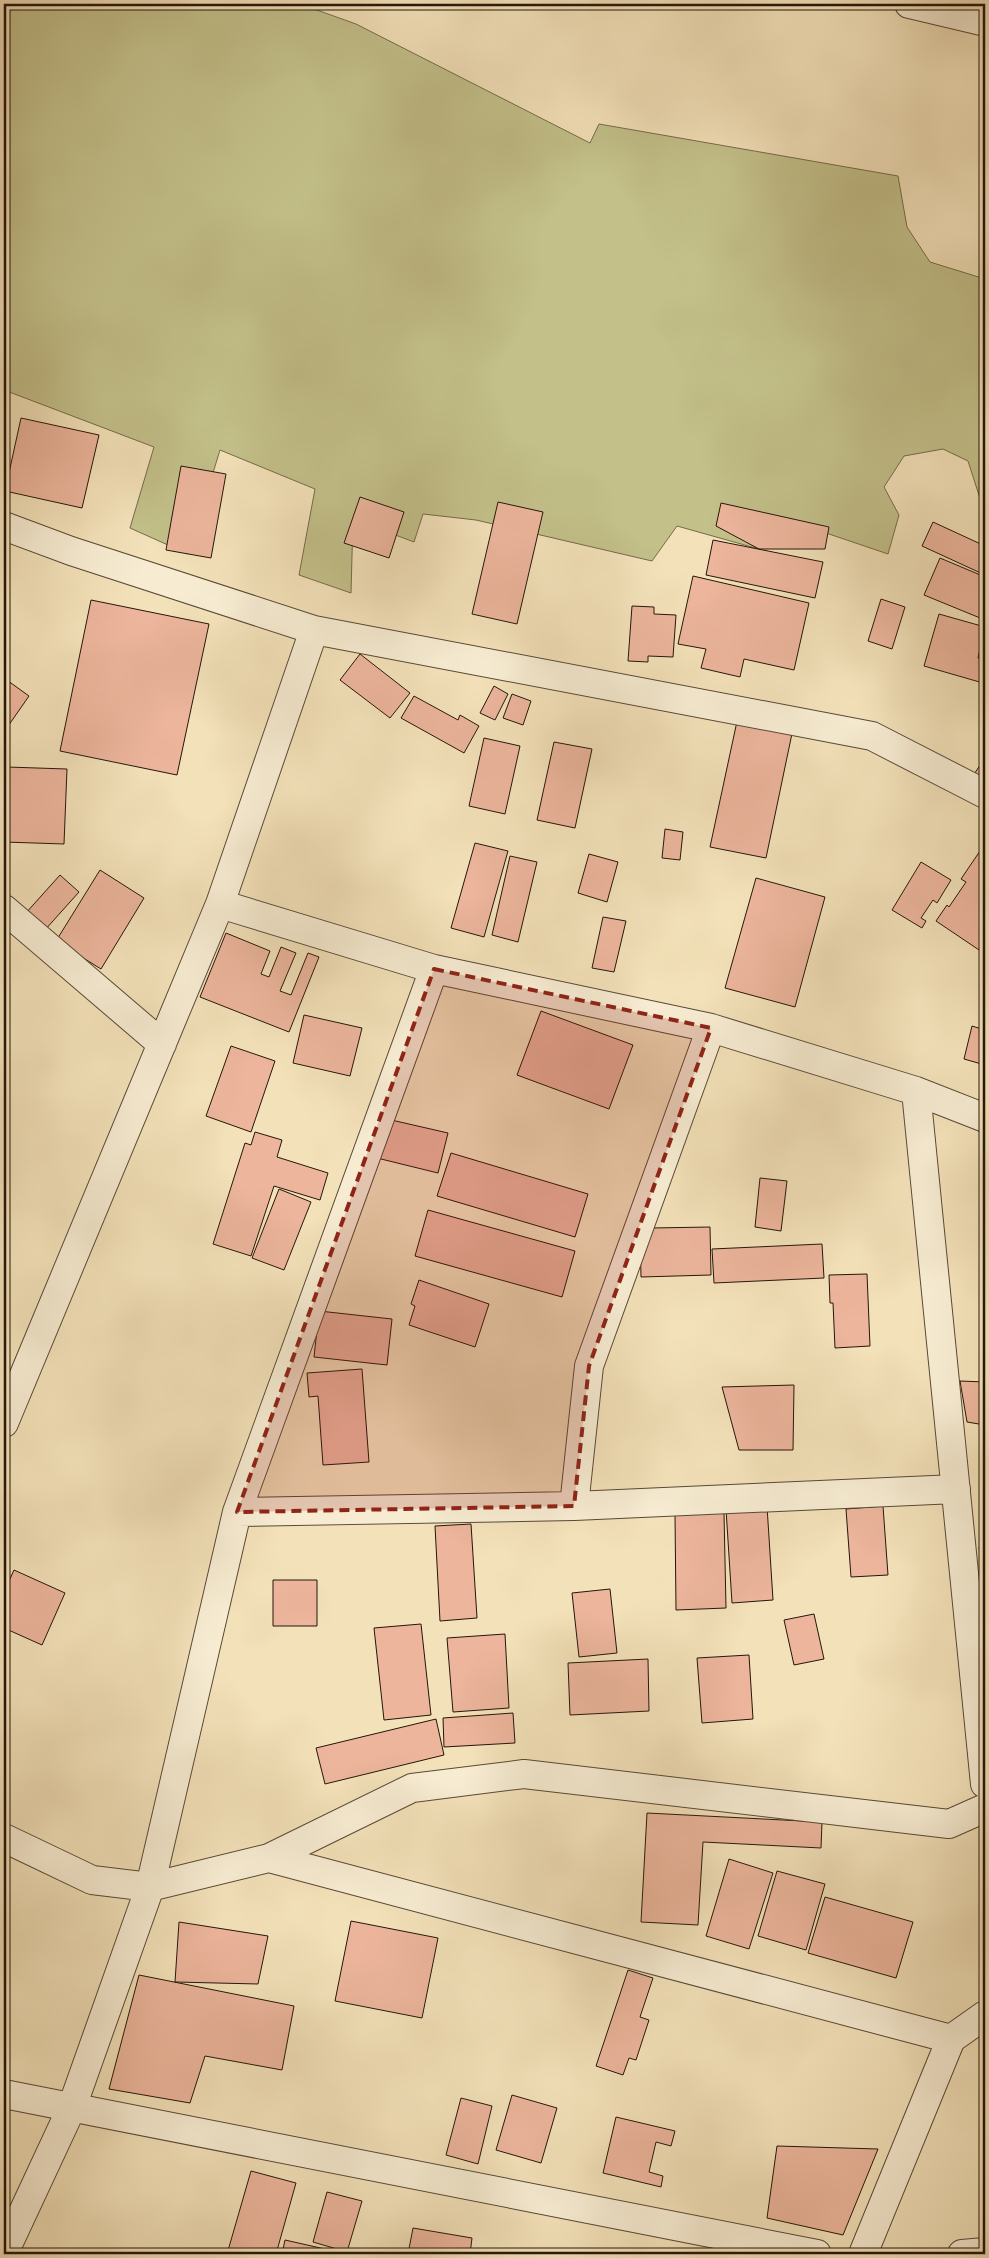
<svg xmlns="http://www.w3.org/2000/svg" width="989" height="2258" viewBox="0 0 989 2258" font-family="'Old Standard TT',serif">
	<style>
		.green { fill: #c3c08a; stroke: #746b4a }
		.building { fill: #ecb59c; stroke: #251609 }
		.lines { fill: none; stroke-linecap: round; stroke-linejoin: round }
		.minor-casing { stroke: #584935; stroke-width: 30 }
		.minor { stroke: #f7ecd2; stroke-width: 28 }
		.marked { fill: #8f2418; fill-opacity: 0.2; stroke: #8f2418; stroke-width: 4; stroke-dasharray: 10 6; stroke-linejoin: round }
	</style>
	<rect width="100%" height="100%" fill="#f3e1b9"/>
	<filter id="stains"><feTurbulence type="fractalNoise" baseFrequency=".004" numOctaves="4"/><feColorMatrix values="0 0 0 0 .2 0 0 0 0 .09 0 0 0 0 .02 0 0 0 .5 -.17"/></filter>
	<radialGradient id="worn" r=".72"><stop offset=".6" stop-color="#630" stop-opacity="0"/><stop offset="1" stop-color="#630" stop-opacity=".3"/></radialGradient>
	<path class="green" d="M4,4L303,5L356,24L590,143L599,124L898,176L907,227L930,262L985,279V514L968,461L943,449L904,456L884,487L899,515L888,554L773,515L759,549L677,526L652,561L476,520L423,514L414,542L353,519L351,593L299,575L315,489L220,450L188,554L130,528L154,447L4,390Z"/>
	<path class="building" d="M21,418L99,435L82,508L5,491Z
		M181,466L226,474L211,558L166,550Z
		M360,497L404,512L389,558L344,543Z
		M498,502L543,512L517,624L472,614Z
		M721,503L829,527L825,549H759L716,526Z
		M933,522L985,546V575L922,546Z
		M713,540L823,562L815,598L706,575Z
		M940,558L985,577V620L924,595Z
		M693,576L809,603L794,670L744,659L740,677L701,668L706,649L678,644Z
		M881,599L905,607L892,649L868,641Z
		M91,600L209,624L177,775L60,751Z
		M632,606L654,607V614L676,615L673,657L648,656V662L628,661Z
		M939,614L985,627L978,658L985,659L983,683L924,666Z
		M360,654L410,693L390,718L340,680Z
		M4,678L29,696L4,732Z
		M494,686L508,694L495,720L480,713Z
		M512,694L531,701L523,725L503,718Z
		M414,696L458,720L460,715L479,726L464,753L401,718Z
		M739,712L794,724L766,858L710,847Z
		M484,738L520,746L505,814L469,806Z
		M554,742L592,749L575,828L537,820Z
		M983,761L985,763V785L972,777Z
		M7,767L67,769L64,844L4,842Z
		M665,829L683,832L680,860L662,858Z
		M475,843L508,851L484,937L451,928Z
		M985,849V954L936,921L947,905L949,907L966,882L961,879L980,851L982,853Z
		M589,854L618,862L607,902L578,893Z
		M510,856L537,862L518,942L492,935Z
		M921,862L951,880L937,903L933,900L921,918L926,921L922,928L892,910Z
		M100,870L144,898L101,969L56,941Z
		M60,875L79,892L44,931L25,914Z
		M756,878L825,897L795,1007L725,988Z
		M603,917L626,921L614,972L592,968Z
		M226,933L270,951L261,974L269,977L281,947L296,953L280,991L291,995L308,953L319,957L289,1032L200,997Z
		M541,1011L633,1045L609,1109L517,1075Z
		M304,1015L362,1028L350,1076L293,1063Z
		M972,1026L985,1030V1065L964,1059Z
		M231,1046L275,1061L251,1132L206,1116Z
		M387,1119L448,1133L438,1173L377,1158Z
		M255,1132L282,1140L277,1157L328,1173L320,1200L274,1186L251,1256L213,1244L245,1143L251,1145Z
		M451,1153L588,1194L575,1237L437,1196Z
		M760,1178L787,1181L781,1231L755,1227Z
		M279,1189L311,1202L284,1270L252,1258Z
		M428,1210L575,1251L562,1297L415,1256Z
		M710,1227L711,1275L641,1277L640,1234L651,1228Z
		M822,1244L824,1278L714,1283L712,1249Z
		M867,1274L870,1346L835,1348L833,1303H830L829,1275Z
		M419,1280L489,1304L475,1347L409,1325L415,1306L411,1304Z
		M319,1311L392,1319L387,1365L314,1357Z
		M362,1369L369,1462L323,1465L318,1396L309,1397L307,1373Z
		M960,1381L985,1382V1425L967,1422Z
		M794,1385L793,1450H739L722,1387Z
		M767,1506L773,1600L732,1603L726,1509Z
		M883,1506L888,1575L851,1577L846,1509Z
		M724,1513L726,1608L676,1610L675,1514Z
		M471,1524L477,1618L440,1621L435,1526Z
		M985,1545V1587L979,1547Z
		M14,1570L65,1593L42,1645L4,1628V1592Z
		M273,1580H317V1626H273Z
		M610,1589L617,1653L579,1657L572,1593Z
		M814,1614L824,1659L794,1665L784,1620Z
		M421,1624L431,1715L384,1720L374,1628Z
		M505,1634L509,1708L453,1712L447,1638Z
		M749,1655L753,1719L702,1723L697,1658Z
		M648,1659L649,1711L570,1715L568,1663Z
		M513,1713L515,1743L444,1747L443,1718Z
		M436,1719L444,1755L325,1784L316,1748Z
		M647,1813L822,1822L821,1848L703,1842L698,1925L641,1922Z
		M729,1859L773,1873L749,1949L706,1936Z
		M777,1871L825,1884L806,1950L758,1936Z
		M825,1897L913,1922L896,1978L808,1953Z
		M351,1921L438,1938L422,2018L335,2001Z
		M179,1922L268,1936L258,1984L175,1982Z
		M628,1970L653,1978L640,2017L649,2020L636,2060L629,2058L623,2075L596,2066Z
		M139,1975L294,2006L282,2070L205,2056L190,2103L109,2089Z
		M512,2095L557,2108L541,2163L496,2150Z
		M461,2098L492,2106L478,2164L446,2155Z
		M616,2117L675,2131L671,2146L656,2142L649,2172L663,2176L661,2187L603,2173Z
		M777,2146L878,2149L843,2235L767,2218Z
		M251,2171L296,2183L276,2254H227Z
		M327,2192L362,2201L347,2252L313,2242Z
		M413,2228L472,2238L470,2254H408Z
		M285,2240L347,2254H282Z
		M548,2249L570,2254H547Z"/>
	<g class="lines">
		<g class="minor-casing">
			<path id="minor" d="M909,4L985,22
				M4,526L71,551L314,630L872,736L985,794
				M220,904L434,969L711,1028L916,1091L985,1118
				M4,909L162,1044
				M916,1091L985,1784
				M4,1423L220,904L314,630
				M574,1506L589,1366L711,1028
				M237,1512L574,1506L956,1489
				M4,1838L92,1880L150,1887L269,1858L412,1788L524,1774L949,1824L985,1808
				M269,1858L951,2039
				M4,2094L817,2254
				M4,2253L72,2107L150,1887L237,1512L434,969
				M863,2254L951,2039L985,2015
				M962,2254L985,2252"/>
		</g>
		<use href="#minor" class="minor"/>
	</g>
	<path class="marked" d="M434,969L711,1028L589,1366L574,1506L237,1512Z"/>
	<rect width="989" height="2258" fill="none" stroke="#f3e1b9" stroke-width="20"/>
	<rect x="5" y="5" width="979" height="2248" fill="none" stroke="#251609" stroke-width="2.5"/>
	<rect x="10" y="10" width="969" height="2238" fill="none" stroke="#251609"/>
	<rect width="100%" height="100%" filter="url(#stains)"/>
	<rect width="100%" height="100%" fill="url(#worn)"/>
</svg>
